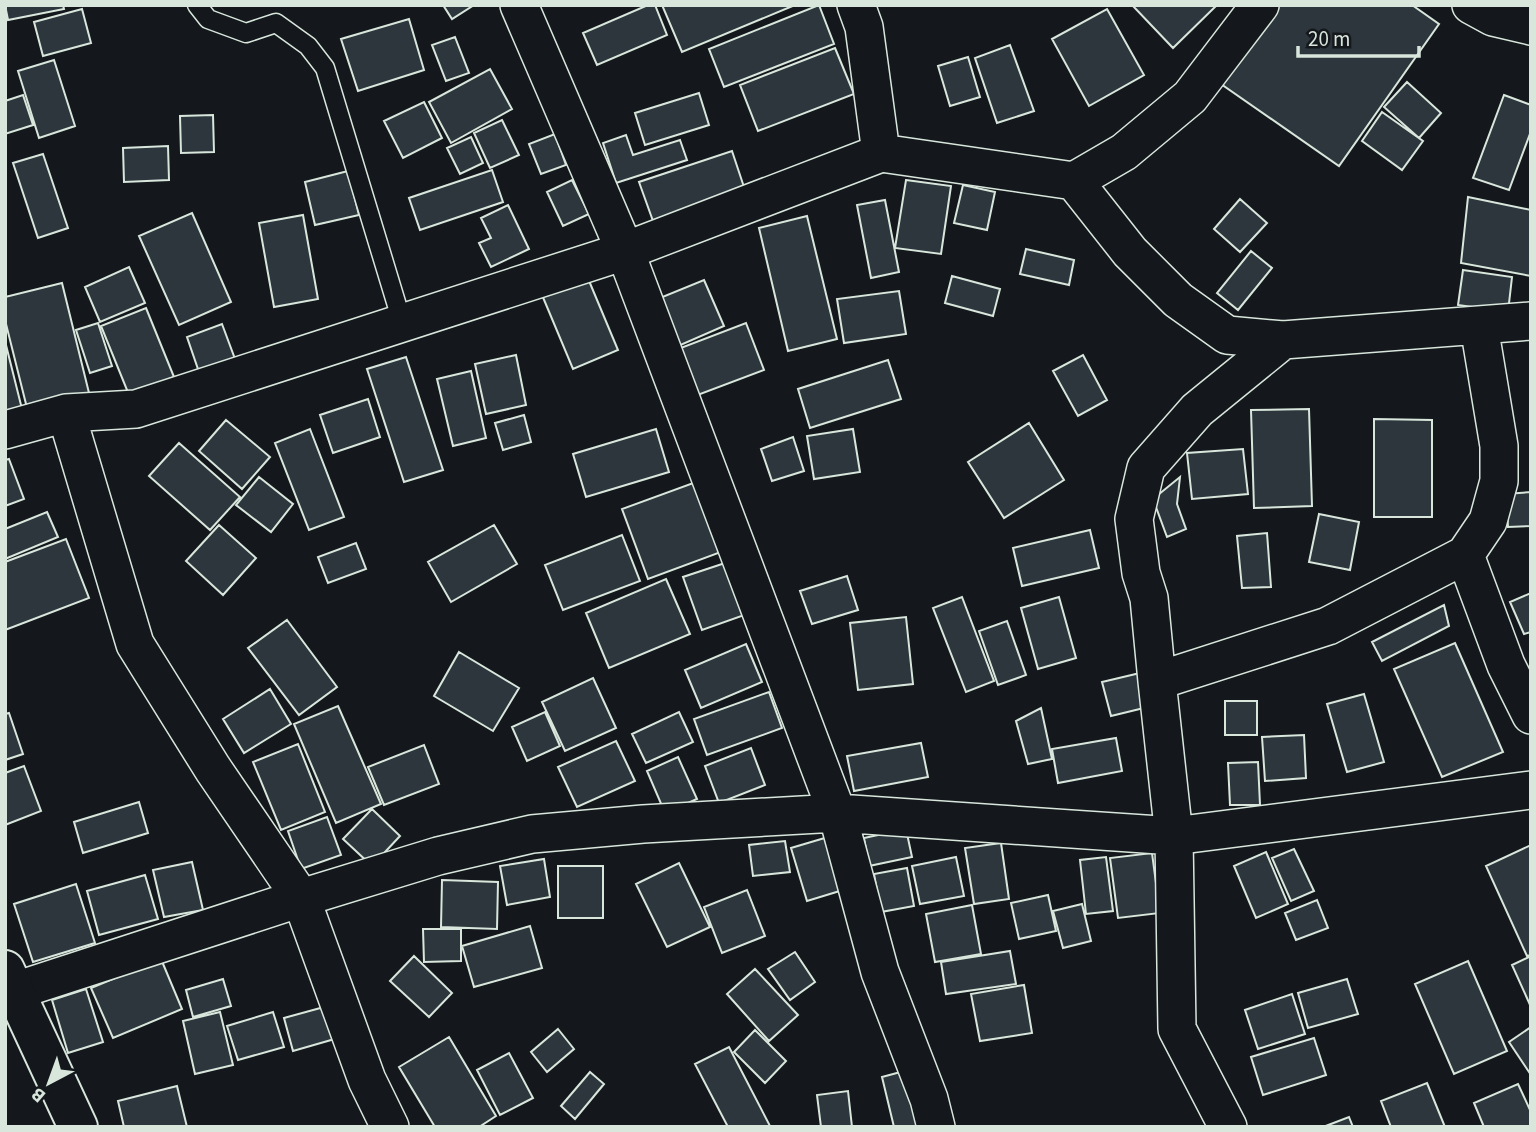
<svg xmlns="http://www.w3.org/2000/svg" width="1536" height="1132" viewBox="0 0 1536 1132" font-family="'Source Sans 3',sans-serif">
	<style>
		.building { fill: #2c363c; stroke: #d8e6dc; stroke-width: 2 }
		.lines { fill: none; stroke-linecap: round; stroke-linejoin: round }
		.service-casing { stroke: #d8e6dc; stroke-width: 21 }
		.minor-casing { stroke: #d8e6dc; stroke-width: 40 }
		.tertiary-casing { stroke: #d8e6dc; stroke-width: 42 }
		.service { stroke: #14181c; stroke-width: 18 }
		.minor { stroke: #14181c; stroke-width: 37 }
		.tertiary { stroke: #14181c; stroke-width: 38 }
	</style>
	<rect width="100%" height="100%" fill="#14181c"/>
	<path class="building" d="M5,5H63L64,9L8,20Z
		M443,5H474L452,19Z
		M648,5H655L667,35L597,65L583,33Z
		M662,5H795L682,52Z
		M819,5L834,44L724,87L709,49Z
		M1132,5H1217L1173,48Z
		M1276,5H1412L1439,24L1339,166L1221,84Z
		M82,9L91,43L43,56L34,22Z
		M1107,9L1144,75L1089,106L1052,39Z
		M409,19L424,70L358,91L341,39Z
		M455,37L469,73L446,81L432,45Z
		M1010,45L1034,111L997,123L975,58Z
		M835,48L854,94L758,131L740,85Z
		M968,57L980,97L950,106L938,66Z
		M54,60L75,126L39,138L18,71Z
		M490,69L512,109L451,143L429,102Z
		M1407,82L1441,113L1419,138L1384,107Z
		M699,93L709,125L645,145L635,113Z
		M23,95L33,125L5,134V101Z
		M1504,95L1531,105V131L1509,190L1473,178Z
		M424,102L442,138L403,158L384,121Z
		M1382,112L1423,141L1402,170L1362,141Z
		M213,115L214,152L181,153L180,116Z
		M502,120L519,155L490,168L474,133Z
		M555,134L566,165L541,174L529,144Z
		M626,135L633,155L680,140L687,160L616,183L603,143Z
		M471,137L483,163L460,174L447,148Z
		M168,146L169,180L124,182L123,148Z
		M732,151L745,190L653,221L639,182Z
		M43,154L68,228L38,238L13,163Z
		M492,170L503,202L420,230L409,198Z
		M348,171L359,215L315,225L305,182Z
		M572,180L589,214L563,226L547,192Z
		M906,180L951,186L941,254L895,248Z
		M963,185L995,192L987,230L954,223Z
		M1468,197L1531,210V276L1461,263Z
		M1240,199L1267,223L1240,252L1214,229Z
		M885,200L899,272L871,278L857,205Z
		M508,205L529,249L491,267L479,243L491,238L481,218Z
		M192,213L231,302L179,325L139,236Z
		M303,215L318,299L274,307L259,223Z
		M807,216L837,339L788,351L759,228Z
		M1026,249L1074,260L1069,285L1020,274Z
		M1251,251L1272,268L1238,310L1217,293Z
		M129,267L145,303L100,322L85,287Z
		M1463,270L1512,277L1508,312L1458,305Z
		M587,276L618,350L573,369L542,295Z
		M952,276L1000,289L993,316L945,303Z
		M704,280L724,326L676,347L655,300Z
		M62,283L90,397L28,412L5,320V297Z
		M899,291L906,334L844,343L837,299Z
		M146,308L174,377L129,395L101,326Z
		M98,323L112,366L90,373L76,330Z
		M746,323L764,370L695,396L678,349Z
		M222,324L235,359L199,372L187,337Z
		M5,341L23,413L5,418Z
		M516,355L526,405L486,414L475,364Z
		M1083,355L1107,400L1078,416L1053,371Z
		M406,357L443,470L404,482L367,369Z
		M888,360L901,399L810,428L798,389Z
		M471,371L486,438L453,446L437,379Z
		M368,399L380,437L333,453L320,415Z
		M1309,409L1312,506L1254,508L1251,410Z
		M524,415L531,442L503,450L495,423Z
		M1374,419L1432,420V517H1374Z
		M226,420L270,457L242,489L199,451Z
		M1029,423L1064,480L1004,518L968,462Z
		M310,429L344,517L309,530L275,443Z
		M656,429L669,472L586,497L573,454Z
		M853,429L860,472L814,479L807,436Z
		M793,437L804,471L772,481L761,449Z
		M179,443L240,497L210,530L149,476Z
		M1243,449L1248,494L1192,499L1187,453Z
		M9,459L24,499L5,506V460Z
		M259,477L293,504L271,532L236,505Z
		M1180,477L1177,504L1186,529L1167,537L1153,499Z
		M696,482L721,552L648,579L622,509Z
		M1531,492V526L1508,527L1506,494Z
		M47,512L58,537L5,559V529Z
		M1319,514L1359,522L1350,570L1309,562Z
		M219,525L256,558L223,595L186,561Z
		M494,525L517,564L451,602L428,562Z
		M1090,530L1099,568L1022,586L1013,548Z
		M1267,533L1271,587L1242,588L1237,536Z
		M622,535L640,581L563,610L545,565Z
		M66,539L89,598L5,630V562Z
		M356,543L366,569L328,583L318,557Z
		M734,560L753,612L702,630L683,577Z
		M847,576L858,610L812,624L800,591Z
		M666,579L690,634L609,668L586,613Z
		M1531,593V632L1524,634L1510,602Z
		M962,597L994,681L966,692L933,608Z
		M1059,597L1076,658L1038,669L1021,608Z
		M1444,605L1449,626L1382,661L1372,642Z
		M906,617L913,684L858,690L850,623Z
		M287,620L337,687L299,715L248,648Z
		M1007,621L1026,675L998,685L979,631Z
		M1455,643L1503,752L1442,777L1394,669Z
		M746,644L762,682L701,708L685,670Z
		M459,652L519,688L493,731L434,696Z
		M1140,673L1148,707L1111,716L1102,682Z
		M593,678L616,728L565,751L542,702Z
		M270,689L291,724L244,753L223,719Z
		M769,692L782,728L707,755L694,719Z
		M1364,694L1384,762L1347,772L1327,704Z
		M1225,701H1257V735H1225Z
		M338,706L381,804L336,823L294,724Z
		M1041,708L1052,759L1028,764L1016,721Z
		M545,712L560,746L527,761L512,727Z
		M679,712L693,742L646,763L632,734Z
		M9,713L23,754L5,760V714Z
		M1304,735L1306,778L1265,781L1262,737Z
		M1116,738L1122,771L1058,783L1052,749Z
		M616,741L635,781L577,807L558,767Z
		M921,743L928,777L854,791L847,756Z
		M298,744L325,812L281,830L253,762Z
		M424,745L439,784L384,805L368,767Z
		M751,748L765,785L719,803L705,766Z
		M678,757L697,799L665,813L647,771Z
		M1258,762L1260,805H1230L1228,763Z
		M24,766L41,811L5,825V773Z
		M139,802L148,833L83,853L74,822Z
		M372,809L400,836L372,866L343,839Z
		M327,817L341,855L301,869L288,831Z
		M906,829L912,857L869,866L864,838Z
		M828,837L843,890L807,901L791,848Z
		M785,841L790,872L753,876L749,845Z
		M1001,843L1009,899L974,904L965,848Z
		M1531,845V955L1527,956L1486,866Z
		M1294,849L1314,891L1291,901L1272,858Z
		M1266,852L1288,904L1256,918L1234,866Z
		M1152,853L1160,913L1118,918L1110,858Z
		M956,857L964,896L920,904L912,866Z
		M1106,857L1113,911L1086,914L1080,860Z
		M544,859L550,897L507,905L500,866Z
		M192,862L203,910L164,917L153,870Z
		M679,863L710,927L667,947L636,884Z
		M558,866H603V918H558Z
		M907,868L914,906L881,912L874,874Z
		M145,875L158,919L99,935L87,891Z
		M442,880L498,882L497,929L441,927Z
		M76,884L95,943L33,962L14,904Z
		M747,890L765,936L722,953L704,907Z
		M1048,895L1056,931L1019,939L1011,903Z
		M1317,900L1328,928L1296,940L1285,913Z
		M1082,904L1091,941L1063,948L1053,911Z
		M972,905L981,954L935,962L926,914Z
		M530,926L542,968L474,987L462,946Z
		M423,929H461V961L424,962Z
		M1010,951L1016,984L946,994L941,962Z
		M795,952L815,982L790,1000L768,969Z
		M414,956L452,993L429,1017L390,981Z
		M1531,956V1007L1512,965Z
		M161,959L182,1009L113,1038L91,988Z
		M1468,961L1507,1051L1454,1074L1415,984Z
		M755,969L798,1015L769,1041L727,994Z
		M223,979L231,1006L193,1017L186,990Z
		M1347,979L1358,1014L1308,1028L1298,993Z
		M1024,985L1032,1033L980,1041L971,994Z
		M86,989L103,1042L68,1053L52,1000Z
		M1292,994L1305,1034L1258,1049L1245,1010Z
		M335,1004L345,1036L293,1051L284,1018Z
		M220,1012L233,1065L195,1074L183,1021Z
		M273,1012L284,1047L238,1060L227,1026Z
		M1531,1027V1075L1509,1042Z
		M558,1029L574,1049L547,1072L531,1052Z
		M755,1030L786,1061L765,1083L734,1052Z
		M449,1037L496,1116L479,1127H435L399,1067Z
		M1314,1038L1326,1075L1263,1095L1251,1057Z
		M729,1047L770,1126L769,1127H728L695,1064Z
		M509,1053L533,1098L500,1115L477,1070Z
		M908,1070L922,1127H894L882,1077Z
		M590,1072L604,1084L575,1119L561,1106Z
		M1427,1083L1445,1127H1391L1381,1101Z
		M1518,1084L1531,1112V1127H1484L1474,1103Z
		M177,1086L187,1127H124L118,1101Z
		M848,1091L852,1127H821L817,1095Z
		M1349,1117L1353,1127H1323Z"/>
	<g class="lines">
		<g class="service-casing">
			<path id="service" d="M197,5L208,19L246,33L276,23L308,46L325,68L402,322"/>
		</g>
		<g class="minor-casing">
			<path id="minor" d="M519,5L625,251L837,813L1174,836L1531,790
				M856,5L864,27L881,153
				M1471,5L1493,17L1531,26
				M1074,181L1124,152L1190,97L1260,5
				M66,413L135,644L213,769L301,898L367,1080L390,1127
				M5,430L66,413L136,409L625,251L881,153L1074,181L1130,252L1178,300L1227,335L1283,340L1531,321
				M1465,555L1506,665L1531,715
				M1157,681L1149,598L1141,573L1134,519L1146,468L1197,410L1283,340
				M5,997L15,991L301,898L438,856L532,834L643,824L837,813L880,972L929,1099L936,1127
				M1228,1127L1177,1029L1174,836L1157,681L1328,626L1465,555L1488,521L1499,481V446L1479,326"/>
		</g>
		<g class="tertiary-casing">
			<path id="tertiary" d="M5,970L78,1127"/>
		</g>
		<use href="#service" class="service"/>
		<use href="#minor" class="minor"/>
		<use href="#tertiary" class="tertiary"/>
	</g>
	<rect width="1536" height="1132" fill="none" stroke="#d8e6dc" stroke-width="14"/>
	<g transform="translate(49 1083) rotate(221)" stroke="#14181c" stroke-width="5" paint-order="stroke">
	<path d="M0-5L12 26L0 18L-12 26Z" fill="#d8e6dc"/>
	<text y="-10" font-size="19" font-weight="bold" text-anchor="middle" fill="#d8e6dc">B</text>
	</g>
	<path d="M1298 46v10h121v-10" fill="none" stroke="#d8e6dc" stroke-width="3.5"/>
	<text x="1308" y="46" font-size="21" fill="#d8e6dc" stroke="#14181c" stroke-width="5" paint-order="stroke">20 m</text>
</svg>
